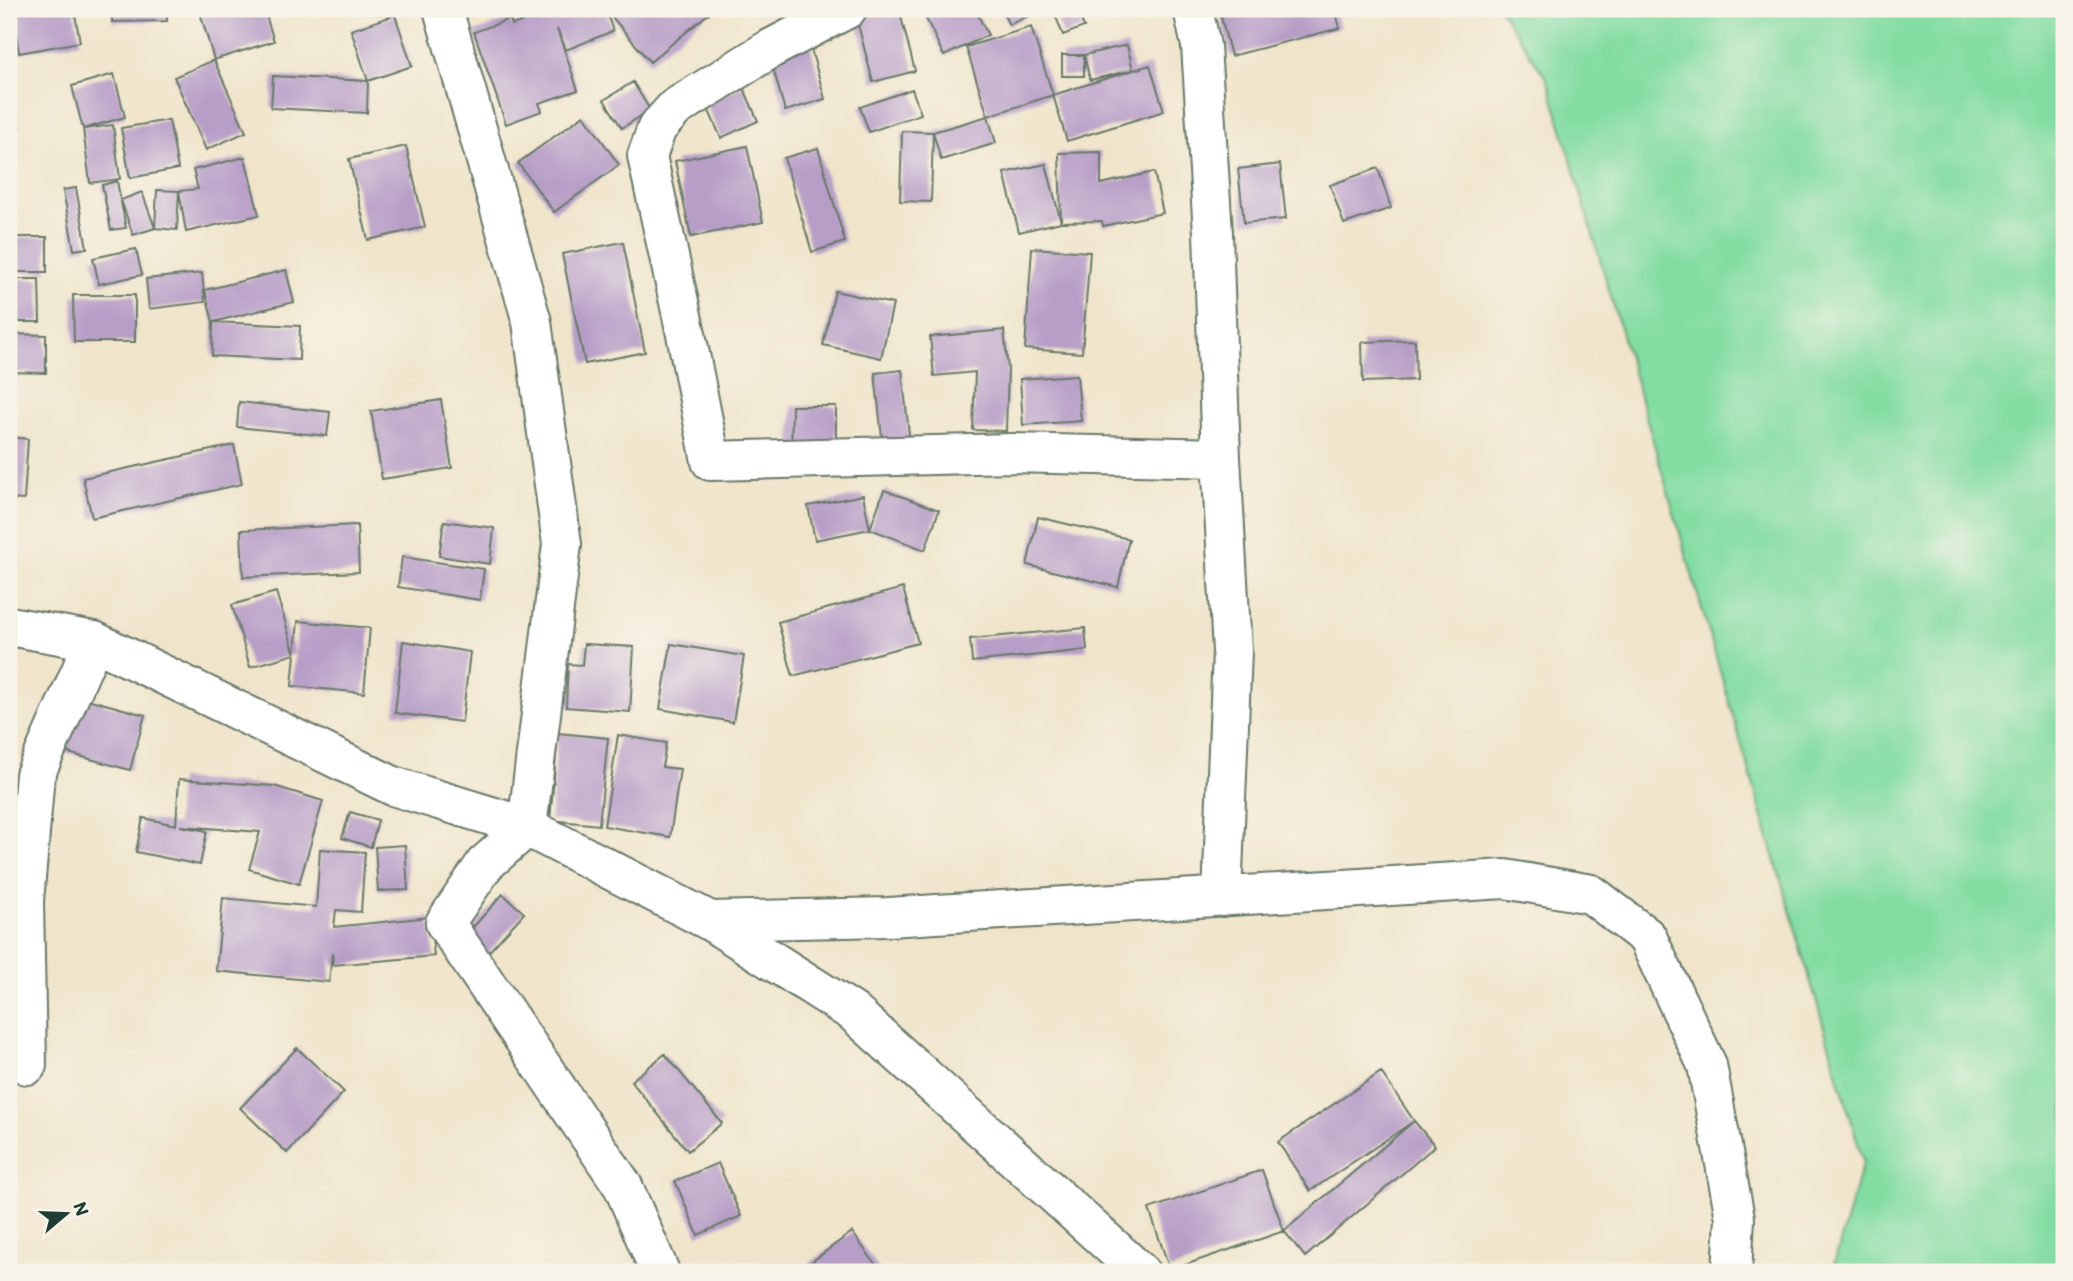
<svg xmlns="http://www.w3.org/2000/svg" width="2073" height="1281" viewBox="0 0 2073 1281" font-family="Itim,sans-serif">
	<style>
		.green { fill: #83dda2; stroke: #518d6b; stroke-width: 2 }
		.building { fill: #b79ec7 }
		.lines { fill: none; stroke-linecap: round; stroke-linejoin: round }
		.minor-casing { stroke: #687869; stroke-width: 42 }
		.minor { stroke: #fff; stroke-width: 38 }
	</style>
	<rect width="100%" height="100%" fill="#f7f3e8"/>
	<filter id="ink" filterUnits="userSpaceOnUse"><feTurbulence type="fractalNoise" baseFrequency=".0143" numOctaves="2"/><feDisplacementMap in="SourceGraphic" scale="14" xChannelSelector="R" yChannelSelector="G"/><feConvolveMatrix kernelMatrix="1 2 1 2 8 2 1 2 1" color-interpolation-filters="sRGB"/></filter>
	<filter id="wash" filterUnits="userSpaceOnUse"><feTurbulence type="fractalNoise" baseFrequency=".00686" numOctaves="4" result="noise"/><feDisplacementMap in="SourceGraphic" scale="28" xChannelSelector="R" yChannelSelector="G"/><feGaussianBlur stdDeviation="1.57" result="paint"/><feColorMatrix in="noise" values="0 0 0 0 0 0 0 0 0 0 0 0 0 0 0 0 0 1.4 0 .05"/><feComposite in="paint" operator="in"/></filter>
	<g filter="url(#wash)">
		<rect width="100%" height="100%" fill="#f0e5cb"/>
		<path class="green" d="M1500,9H2064V1272H1832L1863,1161L1548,81Z"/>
		<g id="blocks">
			<path class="building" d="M12,9H74L80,42L19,53Z
				M112,9H167V21L112,22Z
				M199,9H264L274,41L214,60Z
				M347,9H395V15L347,11Z
				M558,9H605L613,31L566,50L557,29L578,90L539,103L542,111L506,124L474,32L510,19L512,25Z
				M622,9H714L650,62L612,17Z
				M854,9H899L915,71L873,82Z
				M924,9H975L988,35L944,56L922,10Z
				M1001,9H1035L1036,12L1009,25Z
				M1053,9H1077L1084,27L1063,35Z
				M1219,9H1335L1340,28L1231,56Z
				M395,15L412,66L368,81L351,30Z
				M1031,27L1053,95L988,116L966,47Z
				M809,42L825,99L785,111L769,53Z
				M1127,45L1133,70L1090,80L1084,55Z
				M1062,55H1084V76H1062Z
				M214,60L246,132L206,150L174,77Z
				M1150,65L1164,111L1067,141L1053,95Z
				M114,74L125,117L83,129L113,125L120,179L90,183L83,129L72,86Z
				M273,76L368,81L367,113L271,108Z
				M9,77L19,127L9,129Z
				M633,82L650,110L622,128L604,100Z
				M743,86L758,121L721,138L705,102Z
				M912,89L921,114L869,132L860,107Z
				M584,115L619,165L554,212L518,163Z
				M988,116L996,143L941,160L933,132Z
				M169,120L178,169L130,178L121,128Z
				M902,131L933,132L931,202L900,201Z
				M406,146L425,227L368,240L349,159Z
				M747,146L763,222L691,237L675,161Z
				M818,148L845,242L812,252L784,158Z
				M1101,152V184L1154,172L1163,213L1103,226L1102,221L1061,222L1059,153Z
				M245,157L259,215L186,232L179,191L177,230L155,228L157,190L179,191L198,189L193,170Z
				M1046,164L1061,222L1019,232L1004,173Z
				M1280,164L1286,219L1244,223L1238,169Z
				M1378,168L1391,208L1344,224L1330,185Z
				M117,181L126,228L111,230L102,185Z
				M76,188L87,248L74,250L63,190Z
				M142,192L155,228L133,235L121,200Z
				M9,237H47V272H9Z
				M623,242L645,352L585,364L562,254Z
				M1032,248L1090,252L1082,353L1025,349Z
				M136,249L142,275L99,284L93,258Z
				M286,270L294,302L213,322L205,290Z
				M202,273L205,302L149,309L146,279Z
				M9,279H39L40,322H9Z
				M835,291L893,304L881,358L823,345Z
				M73,295H135V342H74Z
				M213,322L300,326L299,360L212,356Z
				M1004,330L1008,369L1006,431L973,430L975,372L934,376L930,337Z
				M9,334L46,335V373L9,372Z
				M1415,340L1416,380L1363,382L1362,342Z
				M902,370L910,443L883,447L875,373Z
				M1077,375L1081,421L1023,425L1020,379Z
				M441,400L452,468L382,479L371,411Z
				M239,402L330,412L327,436L237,427Z
				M792,406H836V460L791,459Z
				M9,437L28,439L24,500L9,499Z
				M234,445L242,484L92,518L83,478Z
				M884,490L939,510L925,550L870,529Z
				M863,495L870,529L815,540L808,506Z
				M1038,517L1129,539L1118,587L1027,565Z
				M444,521L494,528L490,564L439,556Z
				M357,525L359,572L243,577L241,530Z
				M402,557L484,569L480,600L398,587Z
				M903,588L918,643L793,676L778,622Z
				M276,592L295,654L298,621L370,628L364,693L292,686L295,654L250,667L232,605Z
				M1085,628L1087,650L972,662L970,639Z
				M403,641L470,652L462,722L395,713Z
				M584,644L634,647L630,712L566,707L568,664L582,665Z
				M671,644L744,656L733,722L660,709Z
				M58,691L145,715L130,770L43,746Z
				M558,733L608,738L599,825L550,820Z
				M618,735L666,743L662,767L680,769L670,837L604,826Z
				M179,779L274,786L323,801L299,884L249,869L260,832L180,826L207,831L200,865L136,852L143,818L176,825Z
				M350,812L378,820L371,847L342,838Z
				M405,845L408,890L378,891L375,847Z
				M320,849L365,852L361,912L336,910L334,927L430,917L434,956L333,965L332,953L329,982L216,971L223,898L316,907Z
				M503,894L524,913L486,955L465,936Z
				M297,1048L344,1092L287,1153L240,1108Z
				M665,1054L722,1123L688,1151L631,1081Z
				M1381,1072L1414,1121L1435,1146L1305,1257L1284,1231L1414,1121L1310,1191L1278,1142Z
				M718,1163L741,1216L698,1235L675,1181Z
				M1262,1170L1284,1231L1170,1270L1149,1209Z
				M852,1232L881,1272H798Z"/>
		</g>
	</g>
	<g filter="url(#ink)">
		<use href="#blocks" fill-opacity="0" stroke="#687869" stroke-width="2"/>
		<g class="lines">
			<g class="minor-casing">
				<path id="minor" d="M443,9L532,322L562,544L527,827L485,864L445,923L623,1186L660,1272
					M847,9L770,49L675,108L657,128L647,156L686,334L711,461L1011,453L1221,458
					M1193,9L1201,46L1213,233L1221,458L1232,651L1222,897
					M9,626L94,641L393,786L527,827L710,921L853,1012L1140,1272
					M710,921L888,917L1505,879L1591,894L1647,937L1707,1065L1735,1218L1732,1272
					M27,1065L24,901L35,775L94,641"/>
			</g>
			<use href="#minor" class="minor"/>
		</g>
	</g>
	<rect width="2073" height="1281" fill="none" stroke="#f7f3e8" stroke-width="35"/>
	<g transform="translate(66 1214) rotate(71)" stroke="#f7f3e8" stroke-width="5" paint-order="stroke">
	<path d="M0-5L12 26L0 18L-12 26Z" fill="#1f3d34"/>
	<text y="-10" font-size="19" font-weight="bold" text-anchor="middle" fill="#1f3d34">N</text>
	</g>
</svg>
